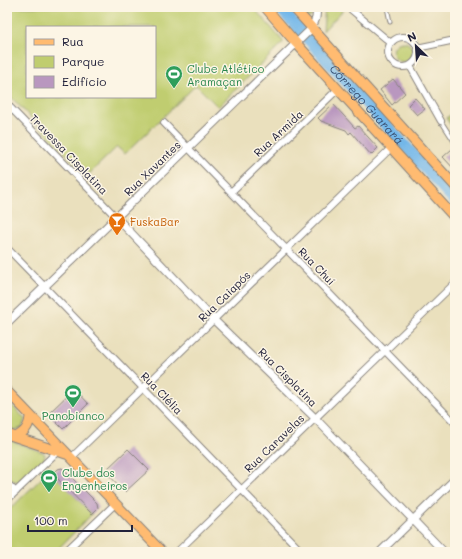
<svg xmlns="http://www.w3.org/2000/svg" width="462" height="559" viewBox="0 0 462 559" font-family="Mali,sans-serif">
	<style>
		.green { fill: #c0cd6f; stroke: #717855; fill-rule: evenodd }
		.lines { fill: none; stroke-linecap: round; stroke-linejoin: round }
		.river { stroke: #73b7e9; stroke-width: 12 }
		.building { fill: #b997bf }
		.service-casing { stroke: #86817c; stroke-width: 5 }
		.minor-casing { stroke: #86817c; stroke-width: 8 }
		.tertiary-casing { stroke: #86817c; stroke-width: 9 }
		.primary-casing { stroke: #86817c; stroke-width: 11 }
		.service { stroke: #fff; stroke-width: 3 }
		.minor { stroke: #fff; stroke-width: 6 }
		.tertiary { stroke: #fff; stroke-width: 7 }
		.primary { stroke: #ffbb71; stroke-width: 9 }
		.labels { text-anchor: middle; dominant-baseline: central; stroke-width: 3; stroke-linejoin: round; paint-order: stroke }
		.leisure-label { font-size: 11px; fill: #27864d; stroke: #fcf5e5; text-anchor: start }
		.street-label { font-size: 11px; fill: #22223b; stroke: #fcf5e5 }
		.food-label { font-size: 11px; fill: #c56008; stroke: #fcf5e5; text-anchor: start }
		.water-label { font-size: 12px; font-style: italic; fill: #3e5678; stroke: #fcf5e5 }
	</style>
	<rect width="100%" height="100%" fill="#fcf5e5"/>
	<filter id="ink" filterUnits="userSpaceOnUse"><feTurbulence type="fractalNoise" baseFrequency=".025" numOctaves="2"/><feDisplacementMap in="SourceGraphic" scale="8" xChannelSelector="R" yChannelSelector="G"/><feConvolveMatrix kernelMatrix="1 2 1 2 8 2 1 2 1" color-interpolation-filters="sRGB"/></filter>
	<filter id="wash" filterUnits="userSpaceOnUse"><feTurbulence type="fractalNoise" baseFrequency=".012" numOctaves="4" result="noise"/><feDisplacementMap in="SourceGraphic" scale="16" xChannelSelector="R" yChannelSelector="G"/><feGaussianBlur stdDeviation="0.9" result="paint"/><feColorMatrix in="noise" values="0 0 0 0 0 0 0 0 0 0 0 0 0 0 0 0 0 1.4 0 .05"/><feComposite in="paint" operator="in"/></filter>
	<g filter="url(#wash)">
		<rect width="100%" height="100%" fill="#eae0bd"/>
		<path class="green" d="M7,7H253L283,41L282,44L218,107L196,85L125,154L117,147L87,176L7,93ZM27,27H155V97H27Z
			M298,7H310L312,16L308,18Z
			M325,7H342L344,9L323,31Z
			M393 52a10 10 0 1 1 20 0a10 10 0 1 1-20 0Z
			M455,112V131L446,118Z
			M7,400L25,419L22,428L15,430L7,428Z
			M7,439L42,452L45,454L44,459L18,482L11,480L7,476Z
			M50,470L92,514L55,552H7V512Z"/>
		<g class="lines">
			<path class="river" id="s1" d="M279,7L455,201"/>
		</g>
		<g id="blocks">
			<path class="building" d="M393,79L405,93L392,105L380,90Z
				M415,98L425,109L417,115L408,105Z
				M333,104L355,128L358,126L378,148L371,155L351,132L349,134L346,130L321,121L318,118Z
				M452,149L455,154V170L443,157Z
				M74,389L88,404L63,429L48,414Z
				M128,449L149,470L125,492L105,471Z
				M62,468L97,503L98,508L92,514L53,474L58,469Z"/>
		</g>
	</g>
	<g filter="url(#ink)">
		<use href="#blocks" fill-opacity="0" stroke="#86817c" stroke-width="1"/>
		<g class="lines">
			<g class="service-casing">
				<path id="service" d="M387,7L390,22
					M441,121L455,143"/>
			</g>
			<g class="minor-casing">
				<path id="minor" d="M348,7L391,43
					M388 52a15 15 0 1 1 30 0a15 15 0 1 1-30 0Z
					M417,48L455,40
					M410,66L441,121
					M7,104L116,217
					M164,123L455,423
					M231,192L338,89
					M7,248L302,552
					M71,458L391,148
					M7,483L16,492
					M7,500L59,450
					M65,552L115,504
					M177,552L455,283"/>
			</g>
			<g class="tertiary-casing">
				<path id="tertiary" d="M116,217L214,320L315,418L444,552
					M7,323L312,28L316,18L317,7
					M380,552L455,479"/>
			</g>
			<g class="primary-casing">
				<path id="primary" d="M265,7L296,43L455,218
					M293,7L455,186
					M7,391L162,552
					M7,434L66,454
					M16,437C25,432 30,426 30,415"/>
			</g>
			<use href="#service" class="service"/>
			<use href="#minor" class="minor"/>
			<use href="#tertiary" class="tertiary"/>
			<use href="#primary" class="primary"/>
		</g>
	</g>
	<defs>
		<g id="stadium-pin" transform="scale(0.9)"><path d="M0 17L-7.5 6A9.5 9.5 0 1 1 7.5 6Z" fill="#2e9e5b" stroke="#fcf5e5"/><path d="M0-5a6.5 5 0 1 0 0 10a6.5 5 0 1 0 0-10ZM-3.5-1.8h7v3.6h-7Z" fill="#fff"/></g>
		<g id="bar-pin" transform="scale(0.9)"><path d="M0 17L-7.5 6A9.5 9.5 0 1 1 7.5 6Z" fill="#e8710a" stroke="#fcf5e5"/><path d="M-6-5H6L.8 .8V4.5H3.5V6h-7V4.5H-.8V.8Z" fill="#fff"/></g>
	</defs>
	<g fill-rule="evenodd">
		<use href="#stadium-pin" x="174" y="74"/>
		<use href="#bar-pin" x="117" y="221"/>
		<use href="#stadium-pin" x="73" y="393"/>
		<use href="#stadium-pin" x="49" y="478"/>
	</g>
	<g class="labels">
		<g class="leisure-label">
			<text x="187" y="68">Clube Atlético<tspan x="187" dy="13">Aramaçan</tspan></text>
			<text x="73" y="415" text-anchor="middle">Panobianco</text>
			<text x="62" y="472">Clube dos<tspan x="62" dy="13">Engenheiros</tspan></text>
		</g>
		<g class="street-label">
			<text transform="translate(278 133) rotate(-43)">Rua Armida</text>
			<text transform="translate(69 154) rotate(46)">Travessa Cisplatina</text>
			<text transform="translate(152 168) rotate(-44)">Rua Xavantes</text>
			<text transform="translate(317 266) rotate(46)">Rua Chuí</text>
			<text transform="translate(224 296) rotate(-44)">Rua Caiapós</text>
			<text transform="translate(288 377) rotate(45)">Rua Cisplatina</text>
			<text transform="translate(162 393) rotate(46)">Rua Clélia</text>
			<text transform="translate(274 443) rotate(-44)">Rua Caravelas</text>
		</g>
		<g class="food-label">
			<text x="130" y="221">FuskaBar</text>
		</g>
		<g class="water-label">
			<text stroke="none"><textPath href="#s1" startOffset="131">Córrego Guarará</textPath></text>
		</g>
	</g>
	<rect width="462" height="559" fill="none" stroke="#fcf5e5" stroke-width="24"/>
	<rect x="26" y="26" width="130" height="72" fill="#fcf5e5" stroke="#a5a1a1"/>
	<rect x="34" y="39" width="20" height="6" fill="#ffbb71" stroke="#a5a1a1"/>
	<text x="62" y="46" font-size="12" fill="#22223b">Rua</text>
	<rect x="34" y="56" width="20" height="12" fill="#c0cd6f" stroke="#a5a1a1"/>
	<text x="62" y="66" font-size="12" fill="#22223b">Parque</text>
	<rect x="34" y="76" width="20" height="12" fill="#b997bf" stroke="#a5a1a1"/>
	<text x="62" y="86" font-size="12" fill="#22223b">Edifício</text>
	<g transform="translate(416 46) rotate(335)" stroke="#fcf5e5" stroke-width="3" paint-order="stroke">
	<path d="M0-3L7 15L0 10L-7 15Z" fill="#22223b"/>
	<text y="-6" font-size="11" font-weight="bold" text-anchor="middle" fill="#22223b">N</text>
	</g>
	<path d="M28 525v6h104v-6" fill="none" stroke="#22223b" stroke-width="2"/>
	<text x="34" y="525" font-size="12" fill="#22223b" stroke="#fcf5e5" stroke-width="3" paint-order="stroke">100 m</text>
</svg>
